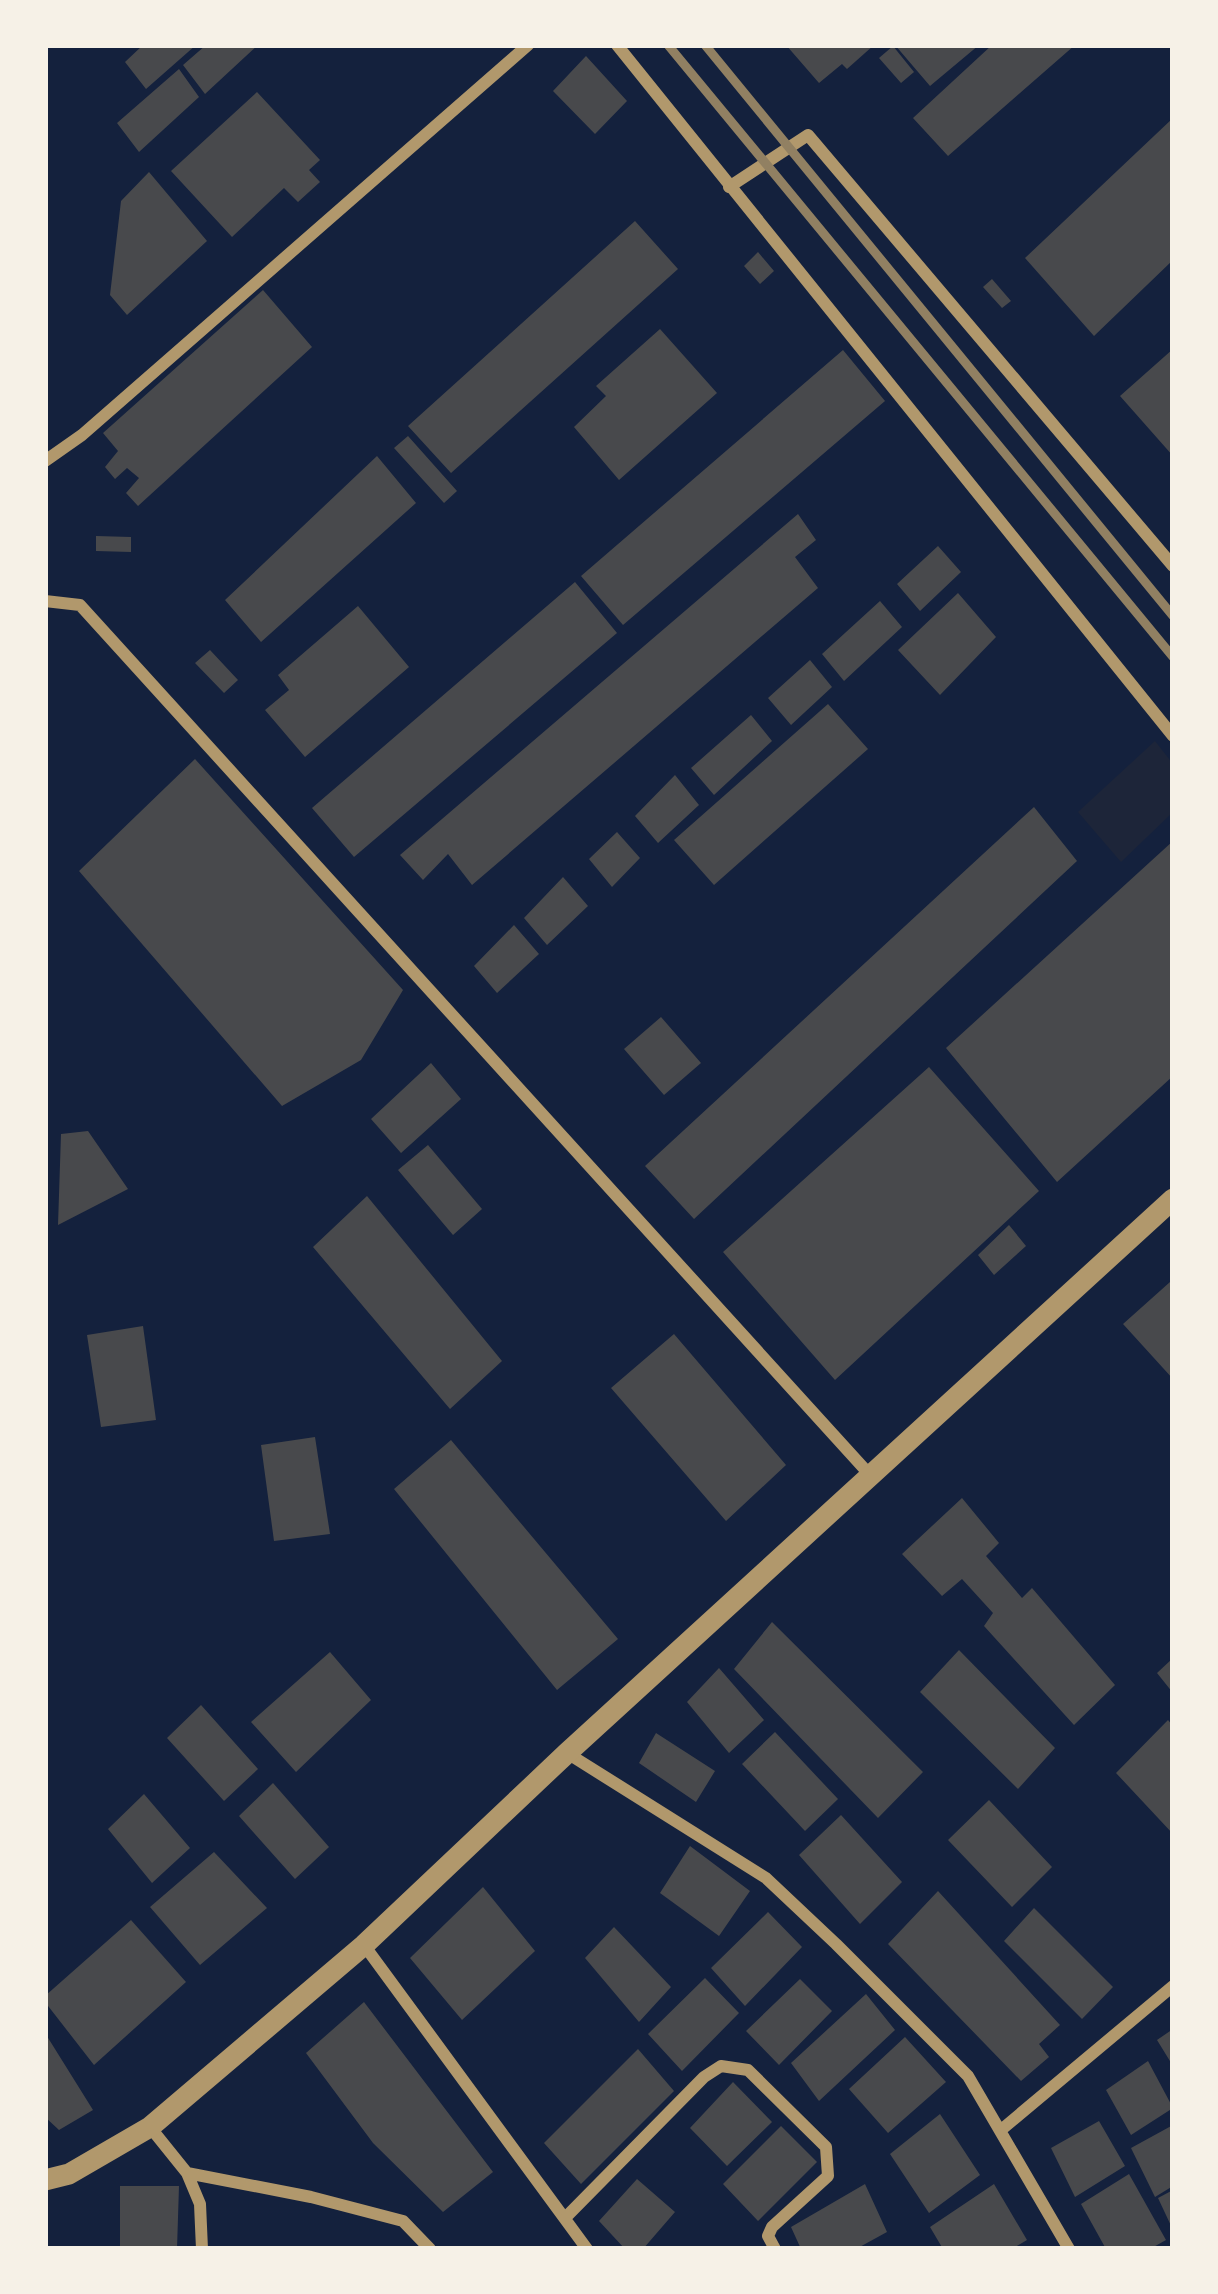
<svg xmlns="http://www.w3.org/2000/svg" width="1218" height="2294" viewBox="0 0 1218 2294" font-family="'Fira Sans',sans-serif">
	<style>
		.green { fill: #1d2539 }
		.building { fill: #48494c }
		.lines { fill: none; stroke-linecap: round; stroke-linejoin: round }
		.minor { stroke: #b1986c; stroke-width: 12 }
		.tertiary { stroke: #b1986c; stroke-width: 21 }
		.rail { stroke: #918062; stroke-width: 9 }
	</style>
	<rect width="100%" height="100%" fill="#14213d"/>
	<path class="green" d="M1155,741L1173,764V812L1121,862L1078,812Z"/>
	<path class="building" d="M143,45H196L146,89L125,62Z
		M206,45H258L205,94L183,65Z
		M786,45H874L847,69L842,64L819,83Z
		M895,45H979L930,86Z
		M992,45H1075L948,156L913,118Z
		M893,46L914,72L901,83L879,58Z
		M586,56L627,101L595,134L553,91Z
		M179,69L199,97L139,152L117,123Z
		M257,92L320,160L309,170L320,182L298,202L284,188L232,237L171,171Z
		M1173,118V260L1094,336L1025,258Z
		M149,172L207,241L127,315L110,295L121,201Z
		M635,221L678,269L451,473L408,426Z
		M758,252L774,271L760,284L744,266Z
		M992,279L1011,301L1002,308L983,287Z
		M263,290L312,347L138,506L126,493L139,478L127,468L115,479L105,467L118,451L103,433Z
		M660,329L717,393L619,480L574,427L606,396L596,386Z
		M1173,349V456L1120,396Z
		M843,350L885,401L623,625L581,576Z
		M408,436L457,491L444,503L394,448Z
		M377,456L416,503L261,642L225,600Z
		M798,514L816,540L795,557L818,588L472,885L448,854L423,880L400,855Z
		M96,536L131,537V552L96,551Z
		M938,546L961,572L920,611L897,584Z
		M575,582L617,633L354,857L312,808Z
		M958,593L996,637L940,695L898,650Z
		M880,601L902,627L844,681L822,654Z
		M358,606L409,667L305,757L265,710L289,690L278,675Z
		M210,650L238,680L224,693L195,663Z
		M810,660L832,687L791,725L768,698Z
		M828,704L868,749L714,885L674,840Z
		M751,715L772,741L714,795L691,768Z
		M195,759L403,990L361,1060L282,1106L79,871Z
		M675,775L699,805L658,843L635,816Z
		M1034,807L1077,861L694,1219L645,1166Z
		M617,832L640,858L612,887L589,859Z
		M1173,841V1076L1057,1182L946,1048Z
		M563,877L588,906L547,945L524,918Z
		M514,925L539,954L497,993L474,966Z
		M661,1017L701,1063L664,1095L624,1049Z
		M431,1063L461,1099L401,1153L371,1119Z
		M929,1067L1039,1191L835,1380L723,1252Z
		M88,1131L128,1189L58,1225L61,1134Z
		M428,1145L482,1209L453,1235L398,1170Z
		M367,1196L502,1361L450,1409L313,1247Z
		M1009,1225L1026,1246L994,1275L978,1255Z
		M1170,1282L1173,1285V1379L1123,1324Z
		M143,1326L156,1420L101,1427L87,1335Z
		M674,1334L786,1465L726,1521L611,1388Z
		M315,1437L330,1534L274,1541L261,1445Z
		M451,1440L618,1639L557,1690L394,1489Z
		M962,1498L999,1543L986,1556L1022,1598L1032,1588L1115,1685L1074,1725L984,1626L993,1613L962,1579L942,1596L902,1554Z
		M772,1622L923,1772L878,1818L734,1669Z
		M959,1650L1055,1748L1018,1789L920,1692Z
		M330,1652L371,1700L296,1772L251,1722Z
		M1173,1658V1693L1157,1673Z
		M719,1668L764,1720L729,1753L687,1702Z
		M201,1705L258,1769L224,1801L167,1738Z
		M1168,1720L1173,1726V1834L1116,1773Z
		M775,1732L838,1799L805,1831L742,1764Z
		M656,1733L715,1771L696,1802L639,1763Z
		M273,1783L329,1847L295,1879L239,1816Z
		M144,1794L190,1848L152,1883L108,1829Z
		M989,1800L1052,1867L1012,1907L948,1840Z
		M841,1815L902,1882L860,1924L799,1855Z
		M690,1846L750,1891L719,1936L660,1893Z
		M214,1852L267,1908L200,1965L150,1907Z
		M483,1887L535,1951L462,2020L410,1958Z
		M938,1891L1060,2025L1039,2044L1049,2057L1021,2081L888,1944Z
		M1034,1908L1113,1987L1082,2019L1004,1941Z
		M768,1912L802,1947L745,2006L711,1968Z
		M131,1920L186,1982L94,2065L45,2002V1996Z
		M614,1927L671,1987L639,2022L585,1958Z
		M705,1978L739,2013L682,2071L648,2034Z
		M800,1979L832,2011L779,2065L746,2031Z
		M866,1994L895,2030L819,2101L791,2063Z
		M364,2002L493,2172L443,2212L373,2143L306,2053Z
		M1173,2029V2066L1157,2040Z
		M45,2033L93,2110L59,2130L45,2117Z
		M905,2037L946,2082L888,2133L849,2089Z
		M638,2049L674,2091L581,2184L544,2143Z
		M1148,2061L1173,2108L1131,2135L1106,2090Z
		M733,2082L772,2122L727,2166L690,2128Z
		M940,2114L980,2175L929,2213L890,2154Z
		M1099,2121L1125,2166L1075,2197L1051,2148Z
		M1173,2125V2186L1155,2197L1131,2148Z
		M781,2126L817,2162L758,2221L723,2184Z
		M1129,2174L1166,2240L1150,2249H1106L1081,2204Z
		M637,2179L675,2212L643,2249H625L599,2221Z
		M865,2184L887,2232L856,2249H801L791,2227Z
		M994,2184L1027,2240L1012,2249H943L930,2227Z
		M120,2186H179L177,2249H120Z
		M1173,2190V2230L1158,2198Z"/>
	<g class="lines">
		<path class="minor" d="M617,45L1173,736
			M729,187L808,135L1173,566
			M45,461L82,435L528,45
			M45,601L80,605L870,1475
			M567,1753L766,1878L836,1944L968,2076L1069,2249
			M364,1945L587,2249
			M150,2127L187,2173L311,2197L403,2221L430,2249
			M1001,2130L1173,1986
			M187,2173L200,2204L202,2249
			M566,2217L704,2077L721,2066L748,2070L826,2147L828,2176L772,2227L768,2236L775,2249"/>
		<path class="tertiary" d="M45,2180L69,2174L150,2127L364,1945L567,1753L1173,1199"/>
		<path class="rail" d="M668,45L1173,657
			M705,45L1173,616"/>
	</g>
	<rect width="1218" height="2294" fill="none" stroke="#f6f1e7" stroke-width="96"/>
</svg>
